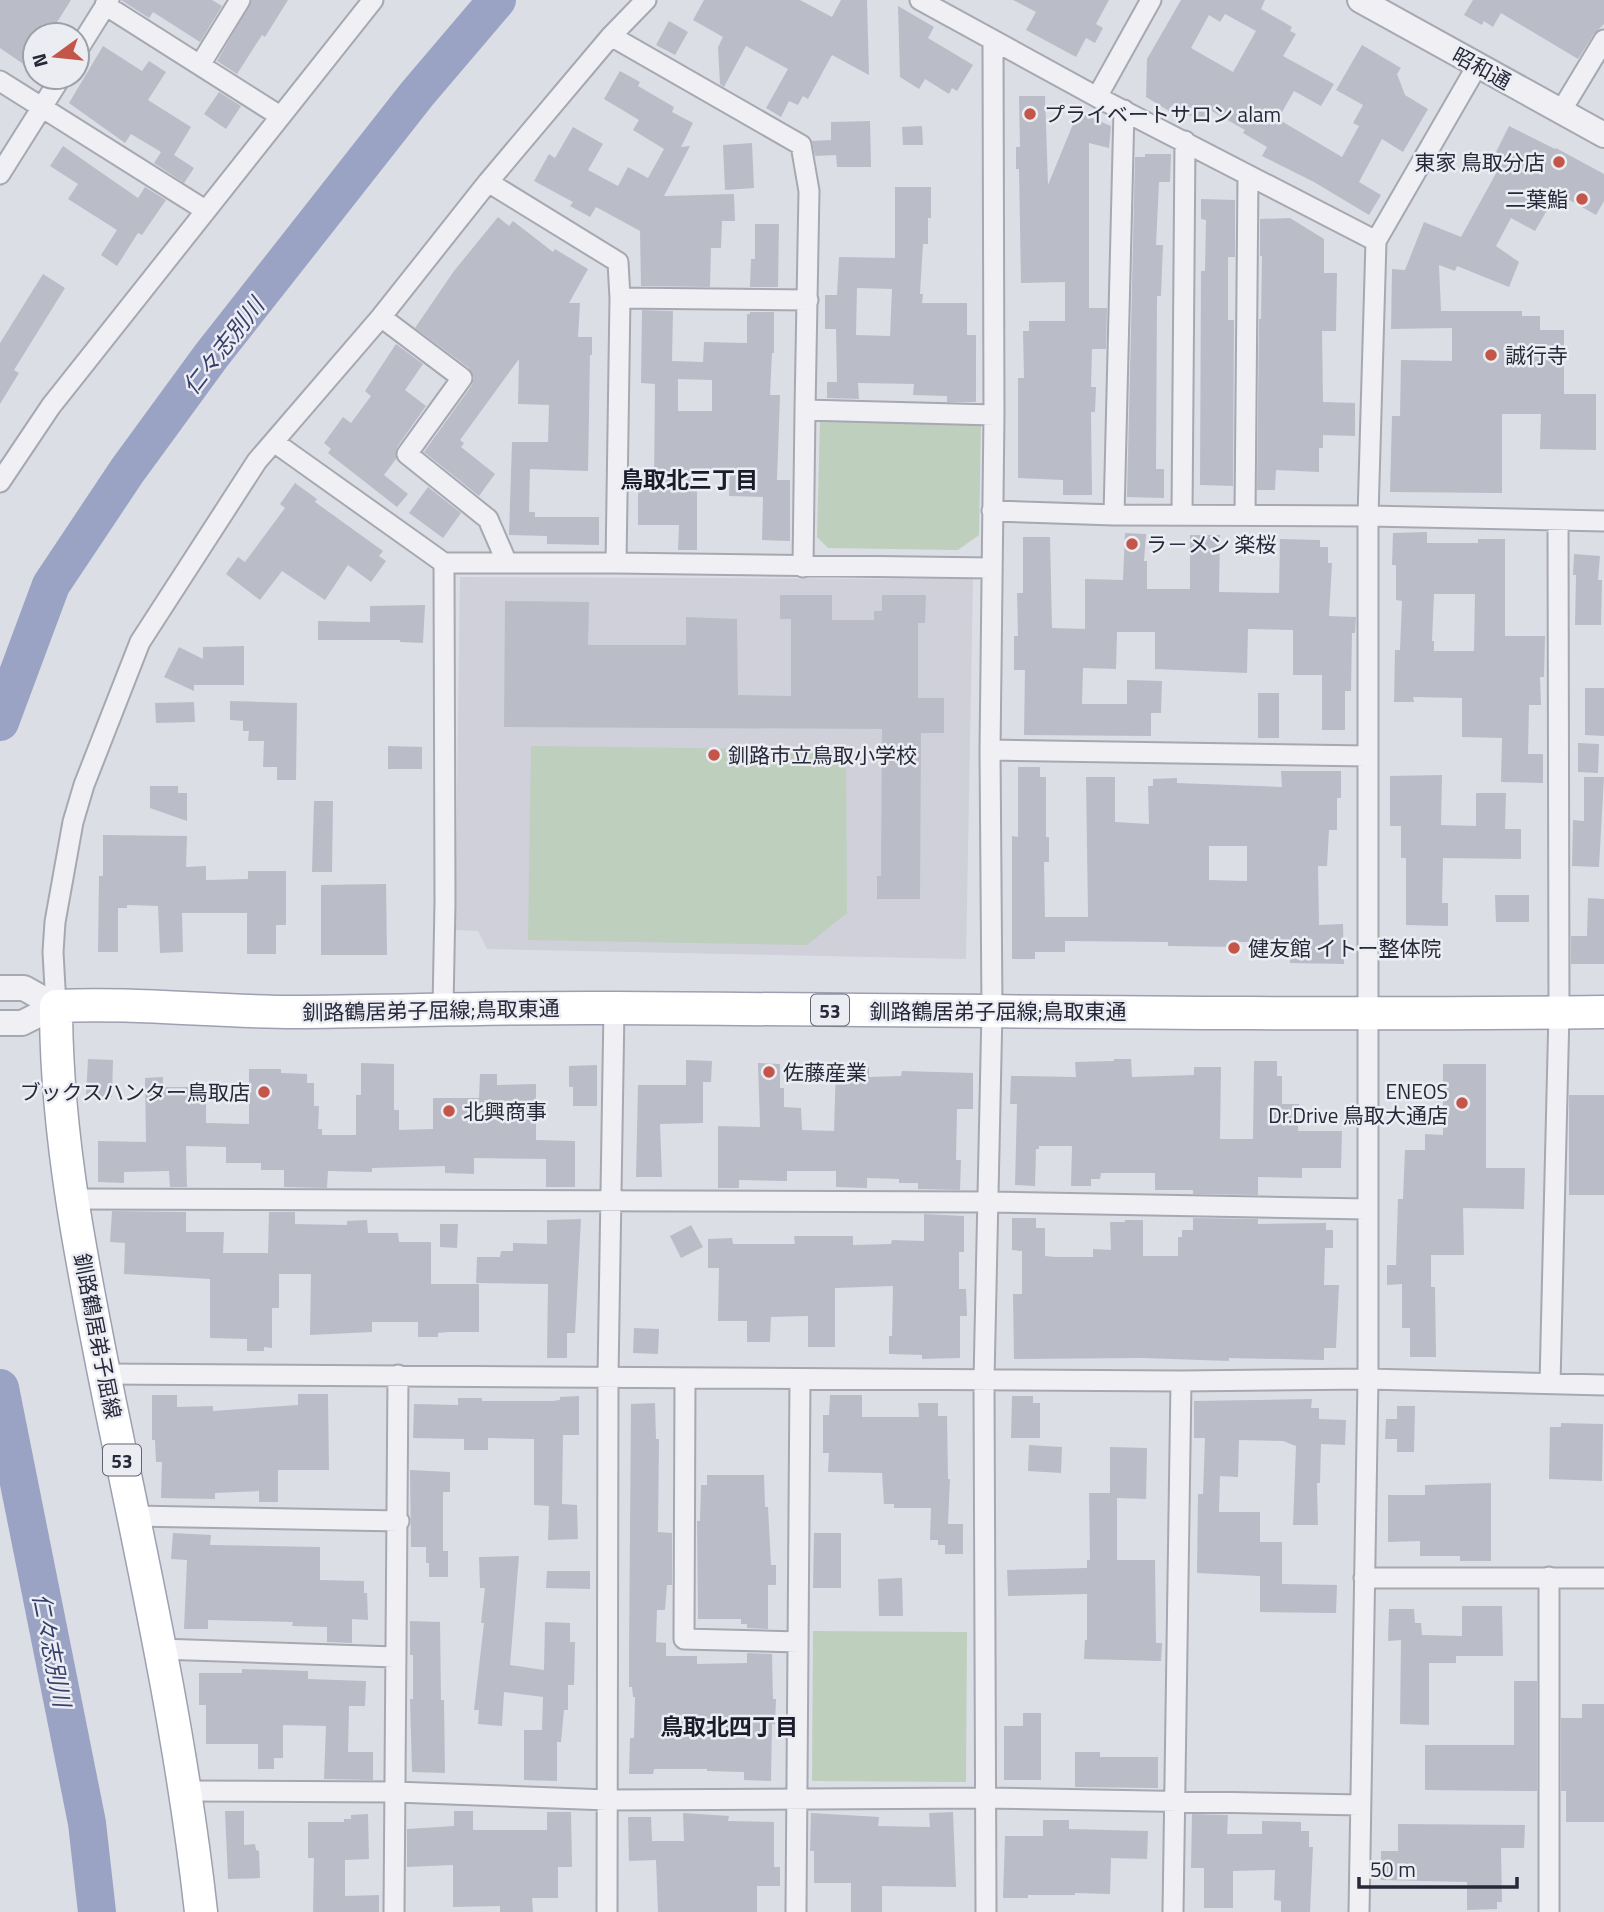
<svg xmlns="http://www.w3.org/2000/svg" width="1604" height="1912" viewBox="0 0 1604 1912" font-family="'Titillium Web','Noto Sans JP',sans-serif">
	<style>
		.built { fill: #cfd0da }
		.green { fill: #becfbe }
		.lines { fill: none; stroke-linecap: round; stroke-linejoin: round }
		.river { stroke: #9aa3c3; stroke-width: 38 }
		.building { fill: #babcc8; fill-rule: evenodd }
		.minor-casing { stroke: #a6a8b2; stroke-width: 23 }
		.tertiary-casing { stroke: #a6a8b2; stroke-width: 28 }
		.primary-casing { stroke: #9da0b0; stroke-width: 35 }
		.minor { stroke: #efeff4; stroke-width: 19 }
		.tertiary { stroke: #efeff4; stroke-width: 24 }
		.primary { stroke: #fff; stroke-width: 32 }
		.poi-dot { fill: #c35649; stroke: #ecedf3; stroke-width: 2.5 }
		.labels { text-anchor: middle; dominant-baseline: central; stroke-width: 5; stroke-linejoin: round; paint-order: stroke }
		.shield { fill: #ecedf3; stroke: #626472; stroke-width: 2 }
		.shield-label { font-size: 19px; font-weight: bold; fill: #27293a }
		.street-label { font-size: 21px; fill: #27293a; stroke: #ecedf3 }
		.poi-label { font-size: 21px; fill: #27293a; stroke: #ecedf3; text-anchor: start }
		.water-label { font-size: 23px; font-style: italic; fill: #353f6b; stroke: #ecedf3 }
		.neighbourhood-label { font-size: 23px; font-weight: bold; fill: #1a1b2b; stroke: #ecedf3 }
	</style>
	<rect width="100%" height="100%" fill="#dcdee5"/>
	<path class="built" d="M460,577L973,579L966,959L487,949L478,931L455,930Z"/>
	<path class="green" d="M820,420L981,423L979,535L958,550L828,548L817,537Z
		M531,746L846,750L847,913L807,945L528,940Z
		M813,1631L967,1632L966,1782L812,1781Z"/>
	<g class="lines">
		<path class="river" d="M0,722L51,585L127,471L211,356L417,94L497,0
			M0,1388L87,1823L97,1912"/>
	</g>
	<path class="building" d="M0,0H71L49,35H35V72L0,48Z
		M121,0H212L222,6L200,42L153,12L149,18Z
		M252,0H288L265,37L262,35L237,74L217,61Z
		M704,0H800L832,17L841,0H867L869,75L832,55L808,99L803,96L798,105L789,101L781,117L766,108L788,69L746,46L724,87L720,84L718,47L723,37L693,20Z
		M1013,0H1109L1096,24L1103,28L1095,43L1086,38L1076,57L1026,30L1036,12Z
		M1181,0H1265L1261,9L1292,27L1290,31L1296,34L1283,56L1334,84L1321,106L1294,91L1278,119L1342,157L1359,126L1353,123L1363,105L1336,90L1362,45L1401,68L1397,74L1405,95L1428,109L1403,152L1382,139L1359,182L1381,195L1369,215L1314,182L1262,156L1267,147L1243,133L1245,130L1210,110L1203,123L1172,105L1169,111L1146,97L1147,59ZM1225,14L1256,31L1233,72L1191,48L1209,15L1220,22Z
		M1473,0H1604V24L1594,34L1578,59L1501,13L1493,27L1484,21L1482,25L1464,15Z
		M898,6L934,27L928,38L973,65L957,91L952,88L949,94L925,79L919,89L900,77Z
		M669,21L688,32L675,55L656,45Z
		M103,46L142,71L149,61L166,72L148,100L191,127L174,155L194,168L184,183L154,163L161,152L131,134L125,143L69,103Z
		M620,71L640,82L638,86L674,107L672,112L693,123L681,147L690,146L664,196L734,194L735,221H722L721,248H711L710,287L641,286L640,231L596,207L590,217L570,206L573,202L534,181L549,154L555,158L573,127L603,144L588,170L618,186L628,167L648,178L664,149L633,130L639,120L604,99Z
		M219,92L241,106L226,129L204,114Z
		M1019,96H1045L1048,185L1078,112L1111,126L1109,148L1089,143V308H1107L1106,349H1092L1091,387H1096L1095,412H1091L1092,495H1063V480L1018,478V378H1024L1023,331H1029V321H1065V282L1021,283L1019,169H1016V147H1020Z
		M870,121L871,167H837L836,155L815,156L812,141L831,140V122Z
		M922,126L923,145H903L902,127Z
		M1509,126L1555,149L1556,148L1604,174V201L1596,215L1557,193L1535,231L1511,218L1496,246L1519,262L1509,287L1457,266L1455,271L1439,265L1441,311H1522V316H1540V330H1564V394H1596V450L1540,449L1541,414H1502V493L1390,492L1392,416H1400L1401,360L1452,361V328L1391,329L1392,269L1405,270L1424,222L1461,237L1505,157L1496,152Z
		M752,143L754,188L725,190L723,145Z
		M63,146L138,198L145,187L166,200L142,235L138,233L117,266L101,255L117,230L68,199L78,184L50,166Z
		M1145,154H1171L1170,182H1159L1156,245H1163L1161,296H1157L1156,469H1164V498L1127,497L1135,157H1145Z
		M895,187H931V218H928V244H923L920,294H923L922,303H967V335H976V402H947V396L913,395L914,384L858,383L859,399L827,398V382H837L836,329H825V295H837L839,257L895,258ZM857,288L892,289L890,336L856,335Z
		M1201,199L1235,200V257H1228V320H1234L1233,486L1200,485L1201,271H1205L1206,220L1201,219Z
		M498,217L509,226L513,221L553,252L555,249L588,269L569,303H580L578,337H592V355H590L588,471L530,469L529,512H535V517H599V545L547,544V536L509,535L512,442H548L549,405L518,404L519,359L460,440L464,443L461,447L495,474L479,496L424,452L472,385L474,377L469,368L415,328L454,271Z
		M1290,218L1324,239V273H1337L1336,331H1322L1323,402L1355,403V436L1323,435V448H1319V472L1276,470L1275,490H1257L1259,319H1261L1262,256H1260V219Z
		M755,224H779L778,287H750L751,259H755Z
		M43,274L65,288L14,370L19,373L0,404V343Z
		M642,310L673,311L672,361L703,362L704,342L747,343V314H750V312H774V353H772L770,395H780L777,480H790V541L762,540L763,497L729,496L730,471H697V550H678L679,525H638V482L654,483L655,384L641,383ZM678,379L712,380V411H678Z
		M396,344L423,364L405,390L426,406L397,447L396,459L384,475L408,494L397,507L328,453L331,449L324,443L343,417L351,423L371,396L365,391Z
		M295,483L317,499L315,502L383,551L379,556L386,561L371,582L348,565L325,600L282,571L260,600L226,574L238,557L245,562L285,508L280,504Z
		M428,487L461,513L443,538L409,513Z
		M1427,532V543H1478V539H1505V636H1545L1544,677H1540L1541,705H1529L1528,754H1543V783L1501,782L1502,738L1462,737V698L1413,697L1414,702H1394L1395,650H1400L1402,601L1396,600V565H1392L1393,533ZM1434,594H1475L1474,651H1434V641H1432Z
		M1125,533L1146,534L1144,561H1147V589H1190V535H1220L1219,592L1279,593L1280,539L1320,540V547H1328V563H1332L1329,616L1356,617L1355,633H1352L1351,691H1345V730H1322V675H1293V630L1248,629L1247,673L1155,669V632H1117L1116,669L1083,668L1082,704H1127V680L1162,681L1161,713H1151V736L1024,735L1025,670H1014V636H1018L1017,593H1023V537H1050L1052,628L1085,629V579L1123,580Z
		M1574,554L1600,556L1598,580H1602L1601,625H1575L1576,575H1573Z
		M780,595H832V620H874V611H882V595H926L925,623H918V698H944V733H921L920,899H877V876H881L882,729L504,727L505,601L589,602L588,645H686V617L737,619L738,695L791,696V619H780Z
		M425,605L423,643L400,642V640H318V621L370,622V606Z
		M244,646V685H194V691L164,677L179,647L203,659V647Z
		M1585,688H1604V736L1585,735Z
		M1258,693H1279V738H1258Z
		M230,701L297,703L296,780H277V767H263L264,741H248L249,731H243V721L230,720Z
		M194,702L195,722L156,723L155,703Z
		M1578,743L1599,744L1598,773L1578,772Z
		M388,746L422,747V769H388Z
		M1018,767H1040V777H1046V837H1049V862H1044L1045,917H1088L1086,777H1115V822L1149,824L1148,786H1153V779L1177,778V783L1282,787L1281,771H1341V798H1337V830H1329L1327,866H1318L1319,925L1343,924L1344,964L1290,963V942H1240L1241,947L1168,946V942L1065,941V952H1035V959H1012V836L1018,837ZM1209,846H1247V881L1209,880Z
		M1442,775L1441,825L1476,826V793H1506L1505,829H1521V859L1443,858L1442,903H1448V926L1406,925V858H1401V826H1390V776Z
		M1584,777H1604L1599,867L1572,866L1573,820L1584,821Z
		M150,786H178V793H187V821L150,808Z
		M314,801H333L332,872H312Z
		M103,835L187,836L186,867L206,866V880L248,879V871H286V925H276V954H247V913H182L183,952L160,953L158,906L127,905V908H118V952H98L99,876H103Z
		M386,884L387,955H321V885Z
		M1495,895H1529V922H1496Z
		M1588,898L1604,899V964H1571V936H1587Z
		M88,1059L113,1060L112,1097L86,1096Z
		M1114,1059H1131L1132,1077L1194,1075V1067H1221L1220,1139H1253L1254,1061H1277V1076H1282V1104H1299L1298,1131H1342L1341,1168H1302V1178L1258,1177V1195L1193,1194V1190H1155V1173H1101L1100,1179H1091V1186H1071L1072,1146H1039V1149H1036L1035,1186L1015,1185L1017,1104H1010L1011,1076L1076,1077L1075,1062L1114,1061Z
		M686,1060L712,1061L711,1082H703V1123L660,1124L662,1177H636L638,1085H686Z
		M361,1063L394,1064V1110H399V1130L433,1129V1098H479L480,1074H497V1085L536,1084V1140L575,1141V1187H546V1159L474,1158V1174L445,1173V1166L372,1168V1172L328,1171L327,1188L284,1187V1170H261V1163H226V1147L186,1146L187,1187H170L169,1171L124,1172V1183L98,1182V1141L146,1142L145,1078L163,1077V1087H206V1123L249,1124V1069H281V1073L307,1074V1083H314V1106H319L318,1129H322V1135H356V1095H361Z
		M758,1063L780,1064V1088H784V1107L801,1108L802,1130L834,1131L836,1066L869,1067V1077L901,1076L902,1071L973,1073V1109H957L956,1160H961L960,1190L918,1189V1183H899V1179L867,1178V1188L836,1187V1171H787V1181L739,1180V1188H718V1126L760,1127Z
		M1443,1064H1486V1168H1525L1524,1209L1463,1208L1464,1255H1431V1287H1435L1436,1357H1410V1328H1402V1284L1387,1285V1265H1396L1398,1199H1403L1405,1150H1425V1134L1443,1135Z
		M597,1065V1106H573V1087H569V1066Z
		M1569,1095H1604V1195H1569Z
		M112,1211L186,1212V1232H224L223,1253H268L269,1212H295V1224L347,1225V1221L367,1220L368,1233H398L399,1242H431V1284H479V1332H448L438,1333V1337H418V1322H372V1332L310,1335L311,1274H279V1308H272V1348L264,1347V1351H247V1339L210,1338V1279L124,1274L125,1243L110,1242Z
		M924,1214L964,1216V1252H959V1289H966L967,1316H960V1358L922,1359V1355L889,1354V1336H892L893,1286L835,1288V1347H808V1316L771,1317L770,1342H747V1321H718L719,1268H708V1239L732,1238L733,1244H795L794,1236H853V1245L891,1244L892,1240L924,1241Z
		M1012,1218H1036V1228H1045V1256L1055,1257H1093V1249L1111,1250L1110,1222H1125V1220H1143V1256H1178V1237H1182V1230H1193V1218L1258,1219V1224L1326,1223V1230H1333V1248H1325L1324,1285H1339L1336,1348H1324V1360L1229,1358V1361L1143,1358L1014,1359L1013,1294H1022V1251L1012,1250Z
		M581,1219L575,1333H567V1358H547L548,1284L476,1283L477,1257H500L501,1251H513V1243L547,1244V1220Z
		M440,1224H458L457,1248L440,1247Z
		M691,1225L703,1247L681,1258L670,1236Z
		M634,1328L659,1329L658,1354L633,1353Z
		M298,1394H328L329,1470H278V1502H259V1491L215,1493V1499L161,1498L162,1462H156L155,1440H152V1395H177V1407L213,1406V1411L298,1405Z
		M830,1395H862V1417H919L918,1403H938V1416H947L948,1479H950L948,1524H963V1554H945V1545H938V1540H930L931,1508H894V1504H884L882,1473L828,1472L829,1453H823V1415H829Z
		M579,1396V1435H563L562,1504L577,1505L578,1539L548,1540L549,1506L534,1505V1439L488,1438V1450H464V1439L413,1438L414,1404L458,1405V1398H482V1401H552L560,1400V1397Z
		M1012,1396H1033V1403H1040V1438H1011Z
		M1312,1399L1311,1408H1319V1419L1346,1420L1345,1445L1321,1444L1320,1483H1317L1318,1525H1293L1296,1446L1283,1441L1239,1440L1238,1477L1220,1476L1219,1512H1260V1542H1282V1584L1337,1585L1336,1613L1260,1612V1576L1197,1573L1198,1494H1203L1205,1438H1194V1401Z
		M655,1403L656,1439H659L658,1532L672,1533V1585H667L665,1610H657L656,1642L666,1643V1656H697V1664L747,1663V1653L772,1654L773,1699H776L775,1724H772L771,1781L744,1780V1772L707,1771V1769H654L653,1774H629L630,1738H634L635,1697H633L632,1687H629V1654L631,1404Z
		M1397,1406H1415L1414,1452H1397V1439H1385L1386,1419H1397Z
		M1561,1423L1603,1424L1602,1481L1549,1479L1550,1427H1561Z
		M1029,1445L1062,1447L1061,1473L1028,1471Z
		M1110,1447L1147,1448L1146,1499L1117,1498V1560H1155L1156,1643H1162L1161,1661L1084,1659L1085,1640H1087V1594L1008,1596L1007,1570L1087,1568V1560H1090L1089,1493H1110Z
		M410,1470L450,1472V1492H443V1551H448V1577H429V1563H426V1547H411Z
		M707,1475H764L765,1507H768L771,1565H776V1585H768V1629L747,1628V1624H741V1619H698L697,1521H700L701,1485H707Z
		M1491,1483V1561H1460V1556H1420V1541L1388,1542V1495H1425V1485Z
		M173,1533L211,1535L210,1545L320,1547V1580L364,1581V1593H367L368,1620L352,1619V1643L327,1642V1627L292,1626L293,1622L208,1620V1629H184L187,1560L171,1559Z
		M814,1533H841V1588H813Z
		M519,1556L510,1665L544,1670L545,1622L570,1623V1642H575L574,1685H568V1710H564L561,1742H557V1781L524,1780V1730H542L543,1697L504,1692L502,1726L478,1724L479,1710H474L484,1623H481L485,1588H480L479,1557Z
		M547,1571H590V1589L546,1588Z
		M902,1578L903,1616H879L878,1579Z
		M1462,1606H1502L1503,1656H1456V1663H1429V1725L1400,1724L1401,1640L1388,1641L1389,1609H1414L1415,1623H1421L1422,1635L1462,1636Z
		M410,1621L440,1622L441,1700H444L445,1773L412,1772L410,1699H413V1655H410Z
		M242,1669L308,1671V1679L366,1681L365,1706H349L348,1752H373V1780L324,1779L326,1726L283,1725V1758H274V1769H258V1744H206V1705H199V1673H242Z
		M1514,1681H1537V1791L1425,1790V1745H1514Z
		M1582,1704H1604V1822H1566V1791H1561V1718H1582Z
		M1023,1713H1041V1780H1004V1726H1023Z
		M1075,1752H1100V1757H1158V1788L1075,1787Z
		M225,1811H244V1845L255,1844L256,1850L259,1851L260,1878L228,1879Z
		M454,1811H473V1830H547V1812H571L572,1867H558V1898H532L533,1912H500V1906L453,1907V1865L407,1867V1829L454,1826Z
		M953,1812L956,1887L882,1886V1912H851V1883H814V1851H810L811,1813L879,1817L878,1826L930,1827L929,1813Z
		M683,1813L729,1816L728,1821L774,1822V1867H780V1886H757V1912H658L656,1860L629,1861L628,1817H651L652,1841H684Z
		M368,1814L369,1859L345,1860V1896L379,1895V1912H313L314,1858H308V1822H344V1819H351V1815Z
		M1192,1814L1228,1815L1227,1834H1262V1821L1301,1822V1831H1309V1847H1313L1310,1912H1281V1901L1274,1900L1275,1870L1233,1871V1908H1204V1868H1191Z
		M1043,1820H1069V1829L1148,1831L1147,1859L1111,1858L1110,1894L1075,1893V1895H1028V1898H1003L1005,1836H1043Z
		M1398,1824L1525,1825L1524,1848H1501L1502,1902H1497V1909L1467,1910V1882L1381,1880V1851H1398Z"/>
	<g class="lines">
		<g class="minor-casing">
			<path id="minor" d="M920,0L1097,97L1376,241
				M105,5L280,116
				M611,36L801,145L809,191L805,410L994,415
				M77,51L109,0
				M200,65L240,0
				M0,81L205,210
				M1097,97L1151,0
				M1561,111L1604,40
				M0,174L61,77
				M488,182L618,262L620,298L616,563
				M620,298L808,300
				M381,317L462,378L407,454L488,519L507,563
				M274,442L444,563
				M0,482L51,406L373,0
				M992,511L1114,515L1368,516L1604,521
				M1182,514L1185,141
				M1114,515L1124,110
				M1245,515L1248,175
				M803,567L805,410
				M990,750L1367,756
				M56,1006L53,952L55,922L73,822L84,785L140,642L257,461L381,317L488,182L611,36L646,0
				M443,1008L445,902L444,563H616L992,568
				M72,1199L988,1202L1366,1209
				M104,1374L1181,1381L1368,1379L1604,1385
				M685,1379L684,1639L798,1642
				M1550,1383L1559,1012L1558,520
				M133,1516L399,1521
				M1364,1578H1604
				M160,1649L395,1657
				M184,1791L395,1792L608,1800L986,1798L1360,1805
				M394,1912L398,1375
				M607,1912L608,1377L614,1008
				M796,1912L800,1379
				M986,1912L984,1380L992,1010L990,750L994,415L993,40
				M1173,1912L1181,1381
				M1359,1912L1368,1379V516L1376,241L1477,66
				M1549,1912V1577"/>
		</g>
		<g class="tertiary-casing">
			<path id="tertiary" d="M1360,0L1604,135
				M0,988H24L56,1006
				M0,1023H22L56,1006"/>
		</g>
		<g class="primary-casing">
			<path id="primary" d="M201,1912C182,1739 144,1568 109,1398C83,1269 56,1138 56,1006C139,1002 222,1013 305,1012C408,1011 512,1007 616,1008C945,1010 1275,1016 1604,1012"/>
		</g>
		<use href="#minor" class="minor"/>
		<use href="#tertiary" class="tertiary"/>
		<use href="#primary" class="primary"/>
	</g>
	<g class="poi-dot">
		<circle cx="1030" cy="114" r="7"/>
		<circle cx="1559" cy="162" r="7"/>
		<circle cx="1582" cy="199" r="7"/>
		<circle cx="1491" cy="355" r="7"/>
		<circle cx="1132" cy="544" r="7"/>
		<circle cx="714" cy="755" r="7"/>
		<circle cx="1234" cy="948" r="7"/>
		<circle cx="769" cy="1072" r="7"/>
		<circle cx="264" cy="1092" r="7"/>
		<circle cx="1462" cy="1103" r="7"/>
		<circle cx="449" cy="1111" r="7"/>
	</g>
	<g class="labels">
		<g class="shield">
			<rect x="811" y="994.5" width="38" height="31" rx="5"/>
			<rect x="103" y="1444.5" width="38" height="31" rx="5"/>
		</g>
		<g class="shield-label">
			<text x="830" y="1010">53</text>
			<text x="122" y="1460">53</text>
		</g>
		<g class="street-label">
			<text transform="translate(1482 68) rotate(29)">昭和通</text>
			<text transform="translate(431 1010) rotate(-1)">釧路鶴居弟子屈線;鳥取東通</text>
			<text x="998" y="1011">釧路鶴居弟子屈線;鳥取東通</text>
			<text transform="translate(98 1336) rotate(79)">釧路鶴居弟子屈線</text>
		</g>
		<g class="poi-label">
			<text x="1044" y="114">プライベートサロン alam</text>
			<text x="1545" y="162" text-anchor="end">東家 鳥取分店</text>
			<text x="1568" y="199" text-anchor="end">二葉鮨</text>
			<text x="1505" y="355">誠行寺</text>
			<text x="1146" y="544">ラ－メン 楽桜</text>
			<text x="728" y="755">釧路市立鳥取小学校</text>
			<text x="1248" y="948">健友館 イトー整体院</text>
			<text x="783" y="1072">佐藤産業</text>
			<text x="1448" y="1091" text-anchor="end">ENEOS<tspan x="1448" dy="24">Dr.Drive 鳥取大通店</tspan></text>
			<text x="250" y="1092" text-anchor="end">ブックスハンター鳥取店</text>
			<text x="463" y="1111">北興商事</text>
		</g>
		<g class="water-label">
			<text transform="translate(223 346) rotate(-52)">仁々志別川</text>
			<text transform="translate(52 1650) rotate(79)">仁々志別川</text>
		</g>
		<g class="neighbourhood-label">
			<text x="689" y="479">鳥取北三丁目</text>
			<text x="729" y="1726">鳥取北四丁目</text>
		</g>
	</g>
	<g transform="translate(56 56) rotate(255)"><circle r="33" fill="#ecedf3" stroke="#9d9fa9" stroke-width="2"/>
	<path d="M0-5L12 26L0 18L-12 26Z" fill="#c35649"/>
	<text y="-10" font-size="19" font-weight="bold" text-anchor="middle" fill="#27293a">N</text>
	</g>
	<path d="M1359 1877v10h158v-10" fill="none" stroke="#27293a" stroke-width="3.5"/>
	<text x="1370" y="1877" font-size="21" fill="#27293a" stroke="#ecedf3" stroke-width="5" paint-order="stroke">50 m</text>
</svg>
